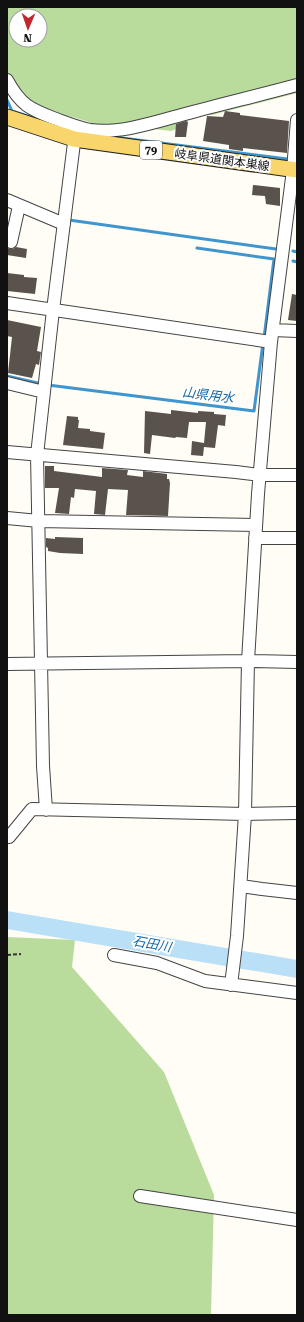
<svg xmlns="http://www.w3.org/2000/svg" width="304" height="1322" viewBox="0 0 304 1322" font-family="'Roboto Serif','Noto Sans JP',serif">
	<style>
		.forest { fill: #b9dc9c; fill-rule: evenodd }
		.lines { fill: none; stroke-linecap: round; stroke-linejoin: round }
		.stream { stroke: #3f96cf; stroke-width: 3 }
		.river { stroke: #b9e0f7; stroke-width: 18 }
		.building { fill: #5a524d }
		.minor-casing { stroke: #444; stroke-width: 14 }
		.major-casing { stroke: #222; stroke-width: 17 }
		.path { stroke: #333; stroke-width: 2; stroke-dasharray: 4 2; stroke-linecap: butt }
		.minor { stroke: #fff; stroke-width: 12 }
		.major { stroke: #f9d66b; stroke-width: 15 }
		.labels { text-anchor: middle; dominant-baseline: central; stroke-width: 4; stroke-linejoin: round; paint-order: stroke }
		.shield { fill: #fff; stroke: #585858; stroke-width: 1 }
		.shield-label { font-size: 11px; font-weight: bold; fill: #111 }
		.street-label { font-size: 12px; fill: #111; stroke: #fff }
		.water-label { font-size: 13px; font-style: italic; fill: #1768a6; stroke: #fff }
	</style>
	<rect width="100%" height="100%" fill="#fffdf5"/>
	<path class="forest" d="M7,7H297V93L212,115L191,113L185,126L171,131L138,127L95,125L86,121L30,105L9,77L7,71ZM16,16H40V40H16Z
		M7,937L75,940L72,967L164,1072L214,1195L211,1315H7Z"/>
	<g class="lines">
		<path class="stream" d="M7,100L12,111L46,122
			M106,136L287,159
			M69,220L276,249
			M197,248L274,259L264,338
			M293,251L297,252
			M293,261L297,262
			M7,376L42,384
			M48,385L254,411L263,343"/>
		<path class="river" d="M7,920L297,969"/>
	</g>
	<path class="building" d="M225,111L240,113V115L289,121L287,153L243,148V151L229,149V145L203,141L207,116L223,117Z
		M186,121L188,122L186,137H175L176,124Z
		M253,185L280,188V206L266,204L265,196L252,195Z
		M16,247L27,249L26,258L7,255V248L13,249Z
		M7,273L24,275V277L37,278L35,294L7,291Z
		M292,294L297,295V321L288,320Z
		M7,320L41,327L37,351L41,352L39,365L36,364L32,378L8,373L12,337L7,336Z
		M171,410L198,413V411L214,412V414L226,415L225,426L218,425L215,448L204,447L203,456L191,455L192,441L204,443L206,422H189L187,438L176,437L175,438L152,435L150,454L144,453L145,411L171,414Z
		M67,416L78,417V420H79L78,428L90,429V431L105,433L103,449L63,445Z
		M45,466H54V471L102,477V468L128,470L127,475L143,477V471L167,474V479H169L170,483L168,516L126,515L128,490L108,489L105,515L94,514L96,491L75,489L74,498L71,497L69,514L55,513L59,488H45Z
		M55,537L83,538V554L60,553L48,551V548L46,547V538L55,539Z"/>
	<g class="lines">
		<g class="minor-casing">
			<path id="minor" d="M7,80C22,108 33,110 61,121C70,124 80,128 90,130C121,134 155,122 185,114C222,104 260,95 297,85
				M7,200L64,224
				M11,242L19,206
				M7,303L271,342
				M273,330L297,331
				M7,383L44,392
				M7,452L236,472L260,475H297
				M7,518L39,521L256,525
				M255,538H297
				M7,664L248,661L297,662
				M46,810L43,766L37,455L53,310L76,127
				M7,837H9L32,809L245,814L297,813
				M241,886L262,889L297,893
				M114,955L157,963L205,981L297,993
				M231,985L237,936L245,814L248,661L258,494L271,342L293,170L297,120
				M140,1196L297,1220"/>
		</g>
		<g class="major-casing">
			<path id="major" d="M7,117L74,139L297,170"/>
		</g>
		<path class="path" d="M7,955L21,954"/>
		<use href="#minor" class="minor"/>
		<use href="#major" class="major"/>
	</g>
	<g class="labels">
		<rect class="shield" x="140" y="141" width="22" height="18" rx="3"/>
		<g class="shield-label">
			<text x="151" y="150">79</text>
		</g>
		<g class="street-label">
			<text transform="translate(222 160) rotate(8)">岐阜県道関本巣線</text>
		</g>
		<g class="water-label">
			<text transform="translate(208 395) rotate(7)">山県用水</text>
			<text transform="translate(152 944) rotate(10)">石田川</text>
		</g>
	</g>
	<rect width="304" height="1322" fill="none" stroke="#111111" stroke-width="16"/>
	<g transform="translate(28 28) rotate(182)"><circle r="19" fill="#ffffff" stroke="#a0a0a0"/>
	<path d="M0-3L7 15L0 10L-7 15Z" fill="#c4262e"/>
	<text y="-6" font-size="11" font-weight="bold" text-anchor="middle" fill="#111111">N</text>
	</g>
</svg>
